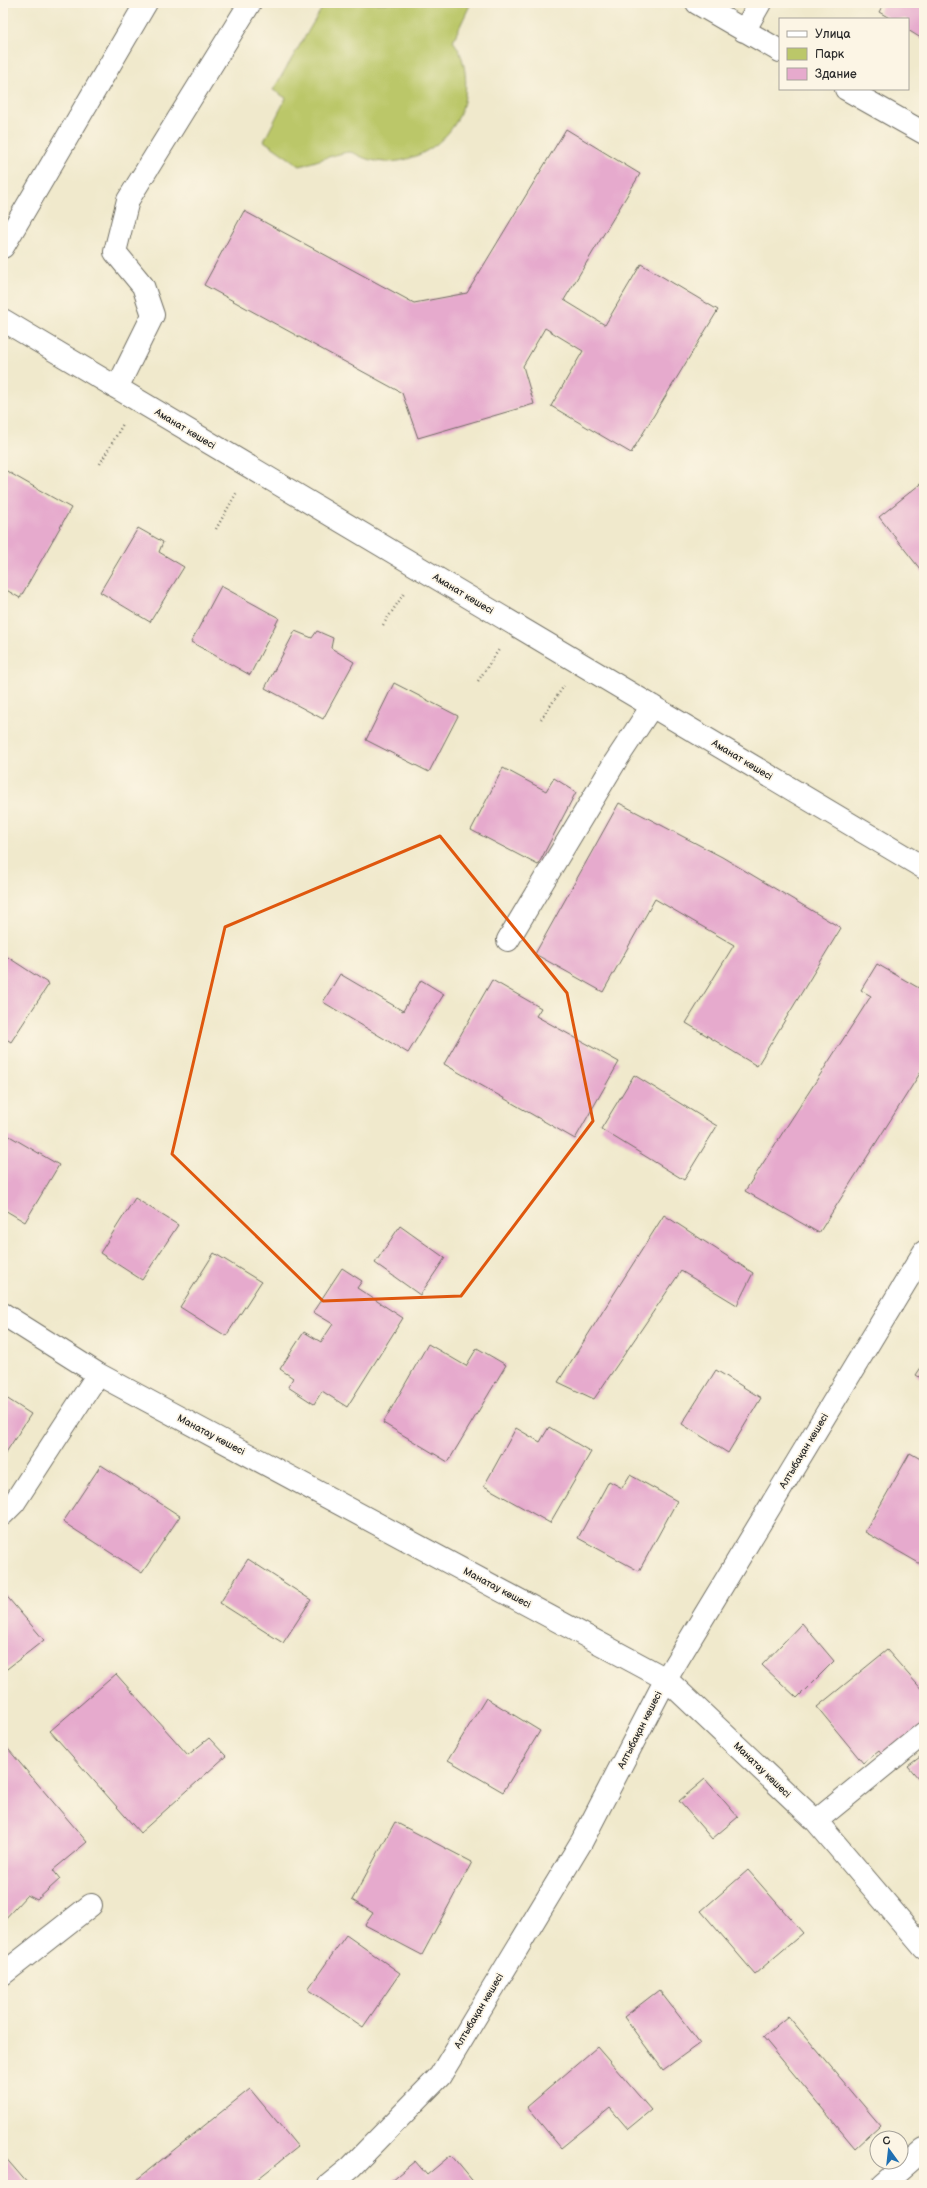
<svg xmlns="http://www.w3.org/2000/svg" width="927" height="2188" viewBox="0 0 927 2188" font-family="'Balsamiq Sans',sans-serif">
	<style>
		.green { fill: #bbc769; stroke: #73794a }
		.building { fill: #e6aacd }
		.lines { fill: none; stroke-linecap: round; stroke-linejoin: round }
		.minor-casing { stroke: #706e63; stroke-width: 24 }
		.path { stroke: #706e63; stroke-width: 2.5; stroke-dasharray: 1 3; stroke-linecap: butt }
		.minor { stroke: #fff; stroke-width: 22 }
		.marked { fill: none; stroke: #df570e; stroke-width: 3; stroke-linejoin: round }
		.labels { text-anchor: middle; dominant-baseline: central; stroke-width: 3.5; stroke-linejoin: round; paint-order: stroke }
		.street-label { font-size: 10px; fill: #2b2b2b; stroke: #fcf5e5 }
	</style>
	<rect width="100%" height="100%" fill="#fcf5e5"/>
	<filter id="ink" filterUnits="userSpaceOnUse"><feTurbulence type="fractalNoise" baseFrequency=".025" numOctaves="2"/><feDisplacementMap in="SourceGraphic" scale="8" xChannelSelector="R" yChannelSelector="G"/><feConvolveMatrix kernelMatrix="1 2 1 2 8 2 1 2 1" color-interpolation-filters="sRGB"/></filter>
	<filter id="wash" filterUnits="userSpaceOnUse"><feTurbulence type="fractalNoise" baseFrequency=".012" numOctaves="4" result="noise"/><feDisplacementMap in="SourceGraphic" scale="16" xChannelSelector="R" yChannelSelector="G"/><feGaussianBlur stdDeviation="0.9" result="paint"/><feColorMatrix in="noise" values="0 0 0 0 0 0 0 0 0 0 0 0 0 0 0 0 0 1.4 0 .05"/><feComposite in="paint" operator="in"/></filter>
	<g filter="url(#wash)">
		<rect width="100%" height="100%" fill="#f0e9cc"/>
		<path class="green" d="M325,3H471L453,41C465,56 467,78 465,96C460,133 425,161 388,162C382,162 373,161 367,159C362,158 356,153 350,152C341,152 311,163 300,166L264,141L286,98L273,90Z"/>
		<g id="blocks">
			<path class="building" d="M884,3H924V40L908,30V19H891L879,12Z
				M566,129L640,174L564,300L605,325L641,264L718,310L631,453L551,406L583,351L545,328L523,366L534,404L418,438L402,393L204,285L244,211L414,303L467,293Z
				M3,469L71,508L20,598L3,588Z
				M924,481V574L879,517Z
				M138,528L163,542L159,552L184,567L150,622L100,592Z
				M221,586L279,618L250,675L191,642Z
				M295,631L312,638L317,631L333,638L331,648L354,662L323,719L265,688Z
				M394,683L458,716L429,772L366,740Z
				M503,768L546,791L554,778L576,792L538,865L471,830Z
				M619,803L722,857L841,928L757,1066L686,1023L734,945L655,899L603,992L535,954Z
				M3,954L49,984L11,1042L3,1037Z
				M877,964L924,991V1067L819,1233L745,1191L871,996L861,990Z
				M340,974L403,1011L421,980L444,994L408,1053L323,1002Z
				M492,980L541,1008L536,1016L619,1062L575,1139L444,1064Z
				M634,1075L717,1126L684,1180L601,1129Z
				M6,1134L59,1165L25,1222L3,1209V1139Z
				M135,1198L178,1225L142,1280L100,1253Z
				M664,1215L753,1273L737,1305L681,1271L594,1399L558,1382Z
				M400,1226L445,1258L420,1295L375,1263Z
				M214,1253L261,1282L226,1336L180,1307Z
				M342,1268L362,1281L357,1288L403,1318L347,1407L322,1391L314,1404L288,1387L293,1378L280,1369L304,1332L321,1342L333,1324L313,1312Z
				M428,1344L466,1366L477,1348L506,1365L448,1462L383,1423Z
				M924,1363V1380L916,1375Z
				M716,1370L761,1398L728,1453L682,1424Z
				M3,1396L31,1414L3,1457Z
				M549,1427L591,1452L550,1523L484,1486L516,1428L540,1442Z
				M910,1453L924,1461V1566L865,1532Z
				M101,1465L180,1516L142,1573L63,1522Z
				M630,1475L677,1501L639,1571L578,1538L609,1481L622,1488Z
				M248,1559L311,1600L283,1643L220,1603Z
				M3,1592L44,1640L3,1672Z
				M802,1623L834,1661L797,1698L762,1665Z
				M887,1650L924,1692V1727L886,1759L879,1750L863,1763L817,1707Z
				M116,1674L188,1755L209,1738L226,1756L140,1833L50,1731Z
				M486,1698L540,1731L503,1792L448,1760Z
				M3,1743L87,1842L53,1870L60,1879L37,1900L27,1895L3,1921Z
				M924,1754V1785L908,1766Z
				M705,1779L738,1817L712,1839L679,1801Z
				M395,1822L472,1862L422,1955L365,1925L373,1913L352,1900Z
				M748,1870L803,1933L755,1974L701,1911Z
				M346,1935L400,1973L363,2027L308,1989Z
				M659,1990L700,2043L663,2070L624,2017Z
				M788,2016L880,2125L855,2148L763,2037Z
				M597,2047L651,2110L628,2129L610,2108L561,2148L527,2107Z
				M250,2089L298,2147L250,2185H130Z
				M3,2155L29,2185H3Z
				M451,2155L476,2185H386L415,2161L427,2175Z"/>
		</g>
	</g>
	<g filter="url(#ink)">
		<use href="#blocks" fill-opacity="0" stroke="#706e63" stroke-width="1"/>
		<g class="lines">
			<g class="minor-casing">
				<path id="minor" d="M697,3L780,51
					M744,31L760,3
					M846,89L924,133
					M3,247L146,3
					M3,320L924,868
					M117,388L153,315L143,286L115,252L128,200L250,3
					M508,940L615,762L652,706
					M3,1314L98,1374L666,1679L816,1821L924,1948
					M3,1514L14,1503L98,1374
					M816,1821L924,1733
					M3,1974L91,1905
					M329,2185L351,2167L440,2076L582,1841L666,1679L924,1252
					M883,2185L924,2149"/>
			</g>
			<path class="path" d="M100,464L123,424
				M216,529L237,492
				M383,625L405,592
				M478,681L500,648
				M541,719L564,686"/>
			<use href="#minor" class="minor"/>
		</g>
	</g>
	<path class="marked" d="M440,836L567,993L593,1121L461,1296L323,1301L172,1154L225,927Z"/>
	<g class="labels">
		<g class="street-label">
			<text transform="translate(185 429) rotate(31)">Аманат көшесі</text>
			<text transform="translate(463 594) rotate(31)">Аманат көшесі</text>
			<text transform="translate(742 760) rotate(31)">Аманат көшесі</text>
			<text transform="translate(211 1435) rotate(28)">Манатау көшесі</text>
			<text transform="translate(804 1451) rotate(-59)">Алтыбақан көшесі</text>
			<text transform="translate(497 1588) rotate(28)">Манатау көшесі</text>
			<text transform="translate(640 1730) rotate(-63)">Алтыбақан көшесі</text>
			<text transform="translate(762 1770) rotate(44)">Манатау көшесі</text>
			<text transform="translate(479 2011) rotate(-59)">Алтыбақан көшесі</text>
		</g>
	</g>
	<rect width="927" height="2188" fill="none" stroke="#fcf5e5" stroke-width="16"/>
	<rect x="779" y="18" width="130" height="72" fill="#fcf5e5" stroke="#a8a49b"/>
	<rect x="787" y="31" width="20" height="6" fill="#ffffff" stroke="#a8a49b"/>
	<text x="815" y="38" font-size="12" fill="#2b2b2b">Улица</text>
	<rect x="787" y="48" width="20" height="12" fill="#bbc769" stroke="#a8a49b"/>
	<text x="815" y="58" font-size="12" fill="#2b2b2b">Парк</text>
	<rect x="787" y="68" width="20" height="12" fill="#e6aacd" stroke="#a8a49b"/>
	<text x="815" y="78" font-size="12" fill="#2b2b2b">Здание</text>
	<g transform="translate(889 2150) rotate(345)"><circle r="19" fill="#fcf5e5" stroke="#a8a49b"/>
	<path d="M0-3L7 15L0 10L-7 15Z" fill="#1f6fb2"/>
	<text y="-6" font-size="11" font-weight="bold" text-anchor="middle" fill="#2b2b2b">С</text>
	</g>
</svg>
